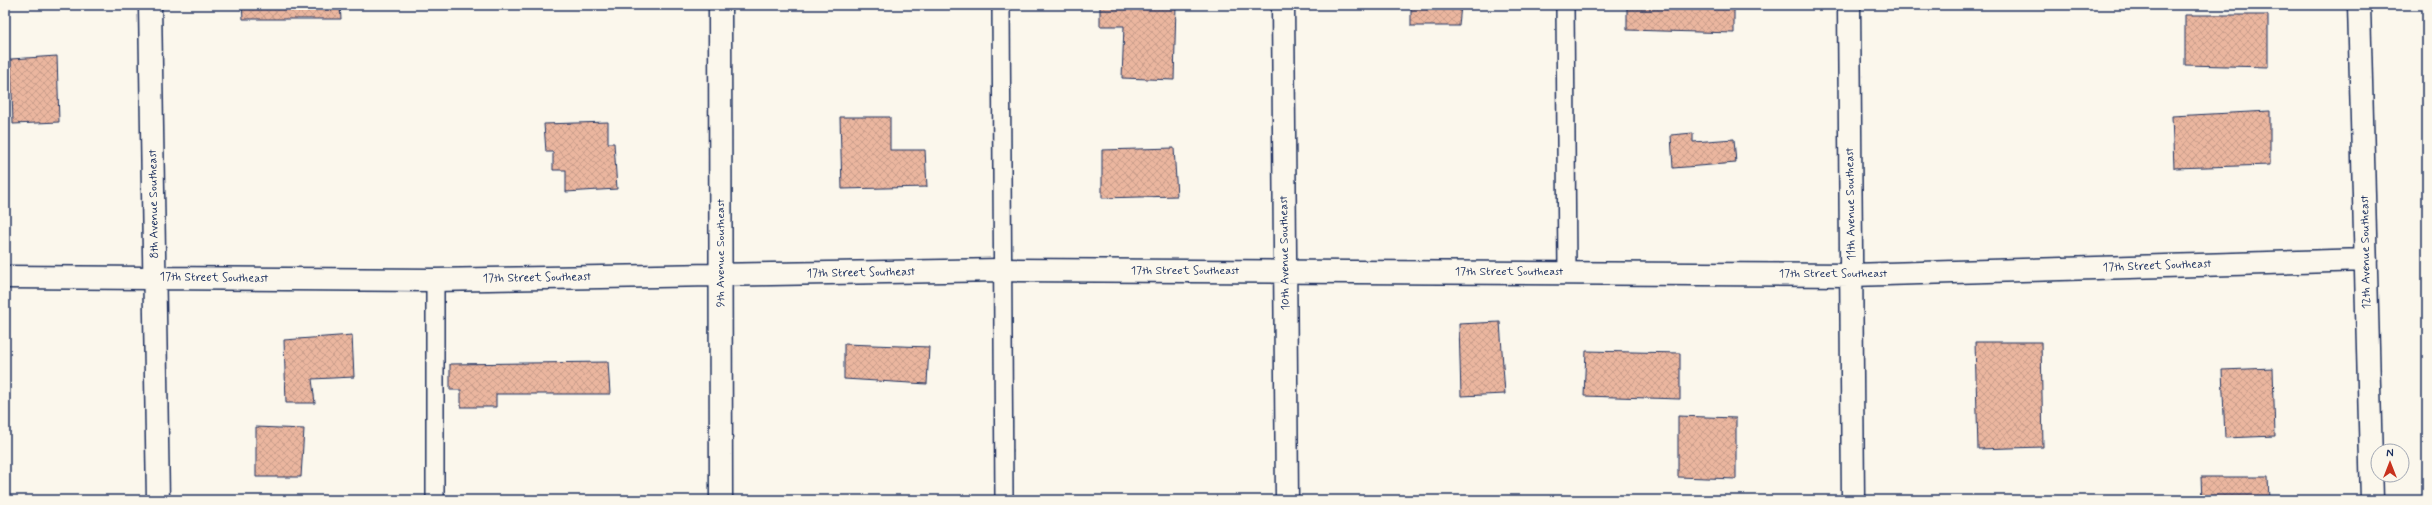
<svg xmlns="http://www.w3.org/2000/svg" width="2432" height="505" viewBox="0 0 2432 505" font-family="Mynerve,sans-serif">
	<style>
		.building { fill: url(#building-cross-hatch); stroke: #1b2f5e }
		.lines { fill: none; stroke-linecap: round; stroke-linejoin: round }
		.service-casing { stroke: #1b2f5e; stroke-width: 20 }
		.minor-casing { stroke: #1b2f5e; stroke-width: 25 }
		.service { stroke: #fbf7ec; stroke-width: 17 }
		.minor { stroke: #fbf7ec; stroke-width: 22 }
		.labels { text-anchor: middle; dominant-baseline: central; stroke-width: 3; stroke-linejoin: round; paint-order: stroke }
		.street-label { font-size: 12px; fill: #1b2f5e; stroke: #fbf7ec }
	</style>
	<defs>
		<pattern id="building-cross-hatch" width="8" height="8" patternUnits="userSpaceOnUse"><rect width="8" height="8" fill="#ebb69f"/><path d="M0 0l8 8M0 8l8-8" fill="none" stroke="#c99d8b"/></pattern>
	</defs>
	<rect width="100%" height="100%" fill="#fbf7ec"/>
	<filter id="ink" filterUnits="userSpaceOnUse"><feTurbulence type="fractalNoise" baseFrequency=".025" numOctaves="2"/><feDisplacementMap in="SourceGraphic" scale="8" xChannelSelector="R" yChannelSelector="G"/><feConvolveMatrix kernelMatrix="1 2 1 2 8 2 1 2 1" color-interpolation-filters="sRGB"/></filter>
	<g filter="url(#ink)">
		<path class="building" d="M242,5H340L341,19H243Z
			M1100,5H1176L1174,80L1122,78L1124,26H1100Z
			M1411,5H1461L1459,26H1411Z
			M1627,5H1734V33L1627,30Z
			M2185,15H2268V67L2185,65Z
			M57,56L59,122L13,124L11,59Z
			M2270,111V165L2174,168L2172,116Z
			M840,117H890V150H925L927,187L842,189Z
			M608,122V143H614L617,189L566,192V170H553V152H546L544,124Z
			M1693,133V142L1734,139L1736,163L1673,168L1671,135Z
			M1174,148L1177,196L1102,198V150Z
			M1500,322L1505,394L1461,396L1459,324Z
			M352,335L354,377L312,379L315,403H286L284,340Z
			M1975,342H2041L2043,447L1978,449Z
			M844,344L929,347L927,384L844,379Z
			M1586,351L1680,353V399L1584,396Z
			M608,362L610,394H496V407H461V390H450V364Z
			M2273,368L2275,436L2225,438L2222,370Z
			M1678,416L1736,418V479L1678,477Z
			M256,427L304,429L301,477H256Z
			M2201,477H2268L2269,500H2202Z"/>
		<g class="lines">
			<g class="service-casing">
				<path id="service" d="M1001,5L1004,500
					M1565,5L1567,273
					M435,280V500"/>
			</g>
			<g class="minor-casing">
				<path id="minor" d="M150,5L158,500
					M720,5L721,500
					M1283,5L1287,500
					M1849,5L1853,500
					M2359,5L2372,500
					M5,277L435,280L1001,270L1852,275L2366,260"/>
			</g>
			<use href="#service" class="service"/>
			<use href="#minor" class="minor"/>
		</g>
	</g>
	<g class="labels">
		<g class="street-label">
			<text transform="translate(154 204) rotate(-91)">8th Avenue Southeast</text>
			<text transform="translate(1851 204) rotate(-91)">11th Avenue Southeast</text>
			<text transform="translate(2366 252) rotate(-91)">12th Avenue Southeast</text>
			<text transform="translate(721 253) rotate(-90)">9th Avenue Southeast</text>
			<text transform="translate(1285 253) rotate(-91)">10th Avenue Southeast</text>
			<text transform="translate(2157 266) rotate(-2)">17th Street Southeast</text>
			<text x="1185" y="271">17th Street Southeast</text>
			<text x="1509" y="272">17th Street Southeast</text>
			<text transform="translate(861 273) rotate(-1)">17th Street Southeast</text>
			<text x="1833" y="274">17th Street Southeast</text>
			<text transform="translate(214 278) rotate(1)">17th Street Southeast</text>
			<text transform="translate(537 278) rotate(-1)">17th Street Southeast</text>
		</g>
	</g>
	<rect width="2432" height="505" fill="none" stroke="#fbf7ec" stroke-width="20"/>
	<rect x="10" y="10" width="2412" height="485" fill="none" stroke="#1b2f5e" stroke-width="1.5" filter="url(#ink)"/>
	<g transform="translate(2390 463)"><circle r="19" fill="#fbf7ec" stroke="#a1a7b3"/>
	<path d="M0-3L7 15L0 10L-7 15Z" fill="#c8321e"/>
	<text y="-6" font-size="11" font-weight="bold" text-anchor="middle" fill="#1b2f5e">N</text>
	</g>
</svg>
